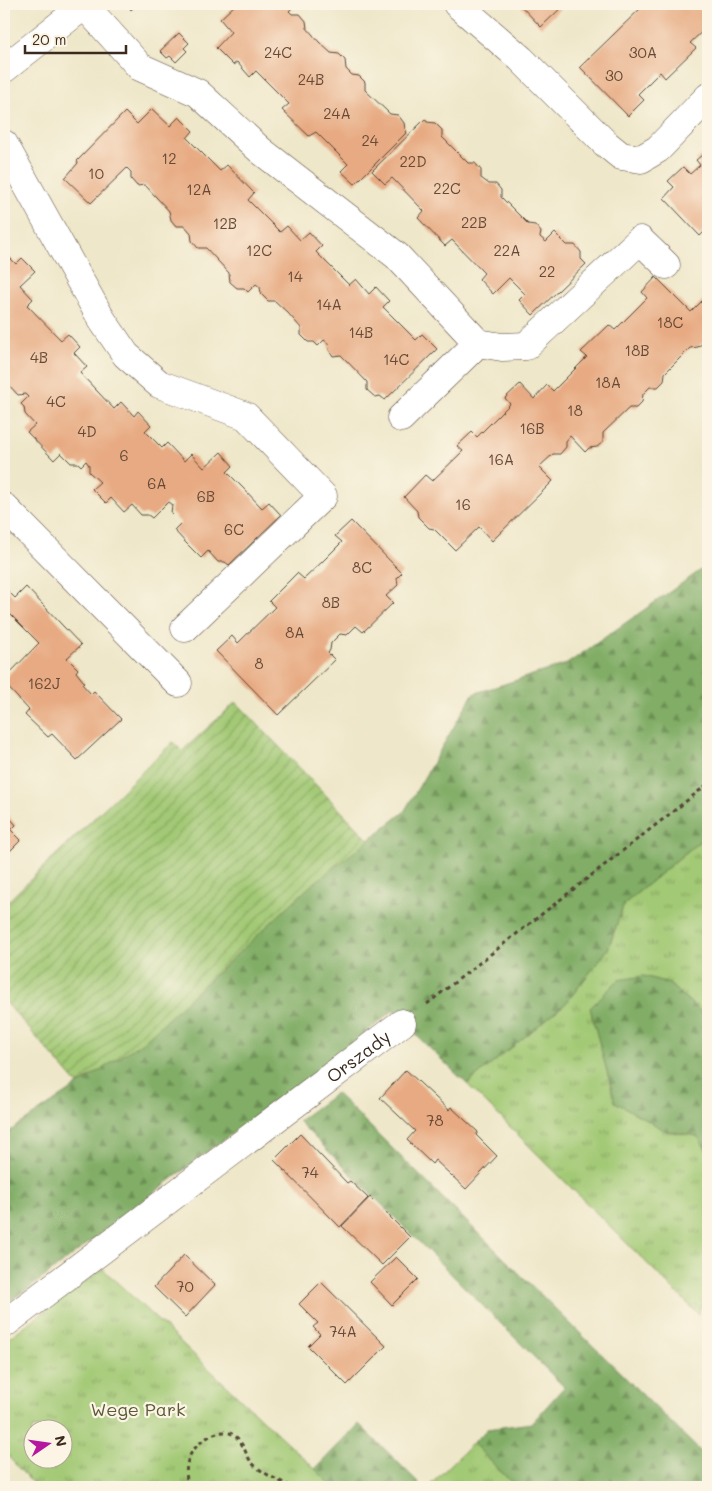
<svg xmlns="http://www.w3.org/2000/svg" width="712" height="1491" viewBox="0 0 712 1491" font-family="Mali,sans-serif">
	<style>
		.grass { fill: url(#grass-tufts); stroke: #6e7a49; fill-rule: evenodd }
		.forest { fill: url(#forest-firs); stroke: #5e6c42 }
		.garden { fill: url(#garden-furrows); stroke: #6e7a49 }
		.building { fill: #e7aa82 }
		.lines { fill: none; stroke-linecap: round; stroke-linejoin: round }
		.street-casing { stroke: #564638; stroke-width: 29 }
		.path { stroke: #564638; stroke-width: 3; stroke-dasharray: 4 4; stroke-linecap: butt }
		.street { stroke: #fff; stroke-width: 28 }
		.labels { text-anchor: middle; dominant-baseline: central; stroke-width: 4.5; stroke-linejoin: round; paint-order: stroke }
		.number-label { font-size: 15px; fill: #664a37 }
		.street-label { font-size: 18px; fill: #3b2a1e; stroke: #fcf5e5 }
		.park-label { font-size: 18px; fill: #5a5a38; stroke: #fcf5e5 }
	</style>
	<defs>
		<pattern id="grass-tufts" width="24" height="20" patternUnits="userSpaceOnUse" patternTransform="scale(1.25)"><rect width="24" height="20" fill="#a2c974"/><path d="M3 7l-1-3M5 7V3M7 7l1-3M15 17l-1-3M17 17v-4M19 17l1-3" fill="none" stroke="#85a35f"/></pattern>
		<pattern id="forest-firs" width="22" height="20" patternUnits="userSpaceOnUse" patternTransform="scale(1.25)"><rect width="22" height="20" fill="#81ad66"/><path d="M5 1l3.5 6h-7zM16 11l3.5 6h-7z" fill="#6b8d53"/></pattern>
		<pattern id="garden-furrows" width="10" height="10" patternUnits="userSpaceOnUse" patternTransform="scale(1.25)"><rect width="10" height="10" fill="#a2c974"/><path d="M-1 1l2-2M0 10L10 0M9 11l2-2" fill="none" stroke="#85a35f"/></pattern>
	</defs>
	<rect width="100%" height="100%" fill="#fcf5e5"/>
	<filter id="ink" filterUnits="userSpaceOnUse"><feTurbulence type="fractalNoise" baseFrequency=".02" numOctaves="2"/><feDisplacementMap in="SourceGraphic" scale="10" xChannelSelector="R" yChannelSelector="G"/><feConvolveMatrix kernelMatrix="1 2 1 2 8 2 1 2 1" color-interpolation-filters="sRGB"/></filter>
	<filter id="wash" filterUnits="userSpaceOnUse"><feTurbulence type="fractalNoise" baseFrequency=".0096" numOctaves="4" result="noise"/><feDisplacementMap in="SourceGraphic" scale="20" xChannelSelector="R" yChannelSelector="G"/><feGaussianBlur stdDeviation="1.12" result="paint"/><feColorMatrix in="noise" values="0 0 0 0 0 0 0 0 0 0 0 0 0 0 0 0 0 1.4 0 .05"/><feComposite in="paint" operator="in"/></filter>
	<g filter="url(#wash)">
		<rect width="100%" height="100%" fill="#eee7c9"/>
		<path class="grass" d="M708,834V1018L668,983L666,1131L698,1136L708,1152V1293L698,1314L467,1084L566,1003L608,949L624,904Z
			M103,1269L315,1469L333,1487H36L4,1452V1341ZM32,1428H62V1458H32Z
			M473,1443L516,1487H428Z"/>
		<path class="forest" d="M708,565V834L624,904L608,949L566,1003L467,1084L414,1033L394,1010L322,1068L207,1152L35,1284L4,1305V1135L144,1041L309,887L404,812L473,694L567,664Z
			M644,976L668,983L708,1018V1152L697,1136L666,1131L615,1102L590,1008L618,980Z
			M336,1093L708,1459V1487H516L473,1443L487,1429L532,1423L564,1387L298,1121Z
			M359,1424L423,1487H333L315,1469Z"/>
		<path class="garden" d="M236,702L369,840L309,887L144,1041L78,1085L4,1000V905L173,742L182,751Z"/>
		<g id="blocks">
			<path class="building" d="M236,4H296L289,11L292,14H300L306,21L307,28L319,42L331,53L339,54L345,60L346,69L352,75L359,76L365,82V90L390,114L398,115L404,123L405,129L407,132L355,184L341,171L348,164L316,132L309,136L282,110L289,104L256,71L250,77L237,62L233,65L216,48L231,32L220,19Z
				M519,4H565L541,27Z
				M645,4H708V26L690,43L696,48L665,78L660,72L638,94L644,100L628,116L580,67Z
				M179,33L189,43L184,48L187,51L176,62L170,56L167,58L160,51Z
				M152,109L170,126L179,117L193,131L187,138L220,171L227,165L254,193L248,200L280,232L287,226L300,240L309,232L322,246L316,252L349,285L356,279L369,294L376,287L389,301L383,307L416,340L422,334L437,349L385,400L380,396L375,397L367,390V382L341,355L333,356L329,350L328,343L324,340L318,346L314,342H308L301,335V328L288,313L275,301H268L261,294L260,287L256,284L248,292L244,288H237L230,282L229,273L206,248H198L192,241L191,233L185,226H176L171,220L169,211L145,185L137,186L131,179V172L127,168L91,203L65,178L78,163L77,161L125,112L137,124Z
				M425,119L427,122L435,123L442,130V137L468,163H475L481,170V178L489,184H496L501,190V197L528,224L535,225L541,232L540,237L546,242L555,233L567,245H575L581,252V259L586,264L533,315L519,300L525,294L509,278L493,294L479,279L484,273L452,240L445,246L418,218L424,211L392,178L385,184L372,171Z
				M702,155L708,161V228L700,236L664,198L674,187L668,181L683,167L690,174L700,165L696,160Z
				M4,252L16,264L22,258L35,271L20,285L33,299L27,305L61,340L68,334L80,347L74,353L87,367L80,373L114,409L121,402L134,416L138,411L151,425L145,431L162,448L167,443L184,461L191,454L204,468L221,452L233,466L227,472L244,489L262,508L269,502L281,515L229,565L225,562H218L208,551L201,558L187,544L174,530L181,523L171,513L172,505L168,502L152,518L148,515H141L132,505L124,512L111,498L106,503L92,489L100,482L89,472V465L86,461L81,466L78,463H71L61,453L54,460L27,432L35,425L25,414L24,407L21,404L28,397L25,394L18,395L8,384L4,388Z
				M656,277L691,312L705,298L708,302V331L704,334V342L698,347L690,348L665,373L664,381L658,387H650L643,394L642,402L636,408H629L603,433V442L597,447L589,448L585,452L570,436L566,441V447L560,454H553L539,467L553,481L492,541L479,527L455,550L434,529L429,528L418,517L417,511L404,497L425,475L432,481L463,451L457,446L472,432L477,437L510,404L505,398L520,384L534,399L547,385L553,391L587,357L581,352L609,325L615,330L647,298L642,292Z
				M351,521L402,573L397,578L398,585L386,596L393,603L363,632L356,626L347,635L340,634L331,643L330,650L328,653L335,660L278,715L216,651L232,636L238,643L275,607L269,601L297,573L304,579L323,561L342,542L335,536Z
				M4,587L15,598L26,587L81,645L67,658L78,669L76,672L84,682L82,684L91,694L94,691L121,719L77,760L52,734L48,737L25,715L29,710L4,683V679L39,643L6,610L4,612Z
				M4,811L16,825L11,830L21,840L4,857Z
				M406,1070L449,1110L451,1107L478,1132L476,1135L497,1156L466,1189L435,1160L432,1164L407,1140L415,1131L380,1098Z
				M300,1134L347,1183L350,1181L368,1198L340,1227L274,1160Z
				M370,1197L410,1237L382,1265L342,1226Z
				M184,1255L215,1285L185,1317L154,1287Z
				M396,1257L418,1279L392,1305L370,1282Z
				M321,1282L386,1346L347,1385L308,1346L320,1334L313,1327L318,1323L299,1304Z"/>
		</g>
	</g>
	<g filter="url(#ink)">
		<use href="#blocks" fill-opacity="0" stroke="#564638" stroke-width="1"/>
		<g class="lines">
			<g class="street-casing">
				<g id="street">
					<path d="M457,4L521,59L605,143L621,156L641,159L658,149L708,97"/>
					<path d="M84,5L140,67L198,93L260,150L397,256L478,343L502,347L526,346L640,240L666,265"/>
					<path d="M4,69L86,4"/>
					<path d="M4,144L102,320L126,355L159,384L246,416L323,496L185,628"/>
					<path d="M401,418L478,343"/>
					<path d="M4,507L178,683"/>
					<path id="s1" d="M4,1324L402,1023"/>
				</g>
			</g>
			<path class="path" d="M130,9L136,4
				M427,1004L708,784
				M188,1487C185,1471 185,1457 198,1445C210,1433 230,1424 241,1443C245,1449 247,1457 252,1463C263,1474 278,1480 292,1487"/>
			<use href="#street" class="street"/>
		</g>
	</g>
	<g class="labels">
		<g class="number-label">
			<text x="278" y="52">24C</text>
			<text x="643" y="52">30A</text>
			<text x="614" y="75">30</text>
			<text x="311" y="79">24B</text>
			<text x="337" y="113">24A</text>
			<text x="370" y="140">24</text>
			<text x="169" y="158">12</text>
			<text x="413" y="161">22D</text>
			<text x="96" y="173">10</text>
			<text x="447" y="188">22C</text>
			<text x="199" y="189">12A</text>
			<text x="474" y="222">22B</text>
			<text x="225" y="223">12B</text>
			<text x="259" y="250">12C</text>
			<text x="507" y="250">22A</text>
			<text x="547" y="271">22</text>
			<text x="295" y="276">14</text>
			<text x="329" y="304">14A</text>
			<text x="670" y="322">18C</text>
			<text x="361" y="332">14B</text>
			<text x="637" y="350">18B</text>
			<text x="39" y="357">4B</text>
			<text x="396" y="359">14C</text>
			<text x="608" y="382">18A</text>
			<text x="56" y="401">4C</text>
			<text x="575" y="410">18</text>
			<text x="532" y="428">16B</text>
			<text x="87" y="431">4D</text>
			<text x="124" y="455">6</text>
			<text x="501" y="459">16A</text>
			<text x="157" y="483">6A</text>
			<text x="206" y="496">6B</text>
			<text x="463" y="504">16</text>
			<text x="234" y="529">6C</text>
			<text x="362" y="567">8C</text>
			<text x="331" y="602">8B</text>
			<text x="295" y="632">8A</text>
			<text x="259" y="663">8</text>
			<text x="44" y="683">162J</text>
			<text x="435" y="1120">78</text>
			<text x="310" y="1172">74</text>
			<text x="185" y="1286">70</text>
			<text x="343" y="1331">74A</text>
		</g>
		<g class="street-label">
			<text stroke="none"><textPath href="#s1" startOffset="444">Orszady</textPath></text>
		</g>
		<g class="park-label">
			<text x="138" y="1409">Wege Park</text>
		</g>
	</g>
	<rect width="712" height="1491" fill="none" stroke="#fcf5e5" stroke-width="20"/>
	<g transform="translate(48 1444) rotate(77)"><circle r="24" fill="#fcf5e5" stroke="#afa495"/>
	<path d="M0-4L9 19L0 12L-9 19Z" fill="#b5179e"/>
	<text y="-8" font-size="14" font-weight="bold" text-anchor="middle" fill="#3b2a1e">N</text>
	</g>
	<path d="M25 45v8h101v-8" fill="none" stroke="#3b2a1e" stroke-width="2.5"/>
	<text x="32" y="45" font-size="15" fill="#3b2a1e" stroke="#fcf5e5" stroke-width="4" paint-order="stroke">20 m</text>
</svg>
